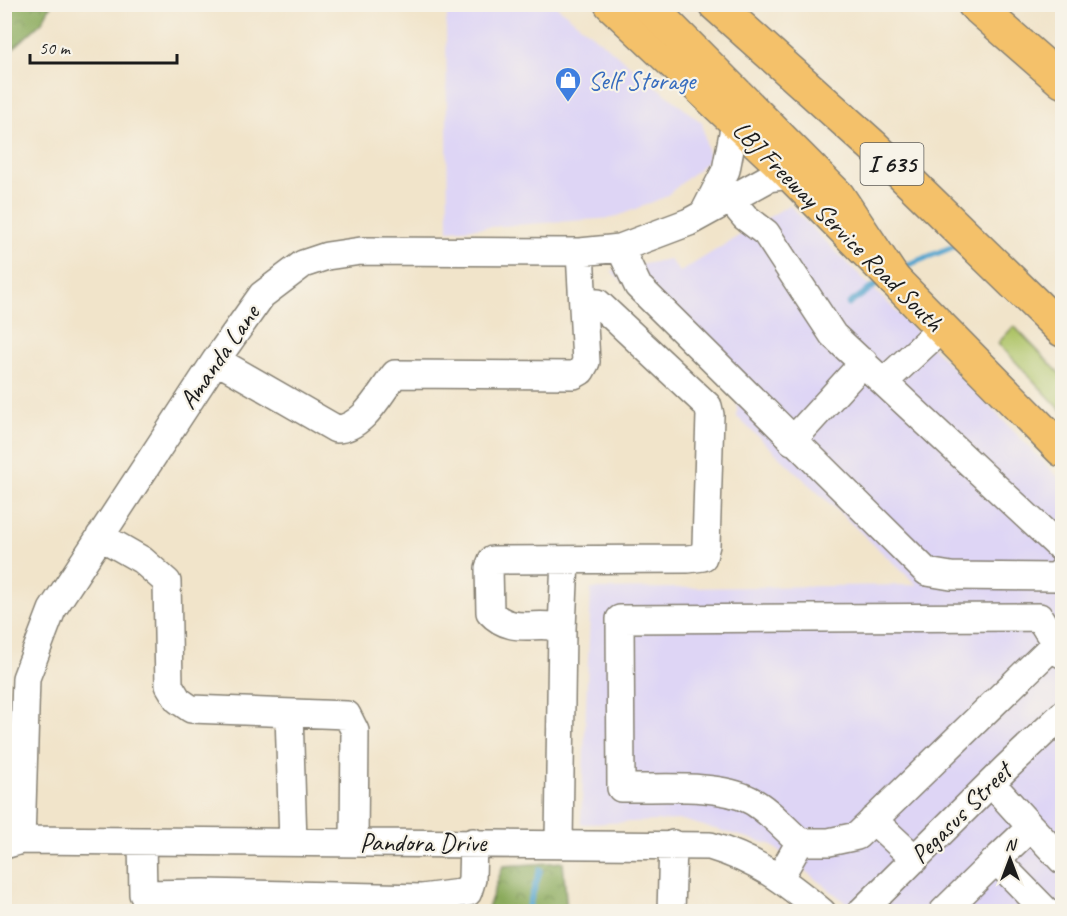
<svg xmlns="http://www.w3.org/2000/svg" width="1067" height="916" viewBox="0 0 1067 916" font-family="Caveat,sans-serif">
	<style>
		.built { fill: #ded5f5 }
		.green { fill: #aec468; stroke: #657042; stroke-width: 1.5 }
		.forest { fill: url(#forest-crowns); stroke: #53633c; stroke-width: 1.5 }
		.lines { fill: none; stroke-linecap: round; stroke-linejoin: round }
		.stream { stroke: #53a4ce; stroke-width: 6 }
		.minor-casing { stroke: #868073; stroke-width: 30 }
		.major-casing { stroke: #868073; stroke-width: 36 }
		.highway-casing { stroke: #868073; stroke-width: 36 }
		.minor { stroke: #fff; stroke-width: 27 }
		.major { stroke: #f4c16a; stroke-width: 33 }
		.highway { stroke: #f4c16a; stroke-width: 33 }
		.labels { text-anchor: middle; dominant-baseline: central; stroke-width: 4.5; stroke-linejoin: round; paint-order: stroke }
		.shield { fill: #f7f3e8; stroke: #5e5c59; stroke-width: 1.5 }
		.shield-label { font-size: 24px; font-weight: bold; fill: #1c1c1c }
		.shop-label { font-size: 26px; fill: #366cbe; stroke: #f7f3e8; text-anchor: start }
		.street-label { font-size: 26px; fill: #1c1c1c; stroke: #f7f3e8 }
	</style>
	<defs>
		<pattern id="forest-crowns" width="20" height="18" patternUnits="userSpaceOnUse" patternTransform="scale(1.5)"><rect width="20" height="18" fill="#8aaa5c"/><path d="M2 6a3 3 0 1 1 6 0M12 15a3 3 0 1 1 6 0" fill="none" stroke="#708a4b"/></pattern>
	</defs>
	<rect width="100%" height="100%" fill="#f7f3e8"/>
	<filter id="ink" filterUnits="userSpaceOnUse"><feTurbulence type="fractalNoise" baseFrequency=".0167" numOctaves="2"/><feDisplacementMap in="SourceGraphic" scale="12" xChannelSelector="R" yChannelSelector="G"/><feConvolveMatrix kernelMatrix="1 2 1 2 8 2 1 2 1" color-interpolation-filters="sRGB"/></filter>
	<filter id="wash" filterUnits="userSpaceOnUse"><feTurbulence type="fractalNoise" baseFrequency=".008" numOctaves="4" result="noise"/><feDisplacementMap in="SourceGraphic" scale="24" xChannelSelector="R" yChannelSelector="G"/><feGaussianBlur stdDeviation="1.35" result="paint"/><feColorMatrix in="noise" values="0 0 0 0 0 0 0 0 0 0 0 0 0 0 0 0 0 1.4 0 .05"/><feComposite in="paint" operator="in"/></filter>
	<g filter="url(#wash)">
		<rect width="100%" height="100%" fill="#f1e4ca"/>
		<path class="built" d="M449,5H555L702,123L709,160L665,197L613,218L448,230L446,24Z
			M789,205L931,346L1062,481V911H857L770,844L682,820L581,824L591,589L917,585L737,417V394L611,271L669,259L680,272Z"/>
		<path class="green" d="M1014,326L1062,376V411L998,343Z"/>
		<path class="forest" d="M5,4L51,5L42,22L5,56Z
			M563,862L567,911H487L503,866Z"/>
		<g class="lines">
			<path class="stream" d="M4,5L5,4
				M905,266L960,244
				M849,304L880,282
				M527,912L540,870"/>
		</g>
	</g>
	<g filter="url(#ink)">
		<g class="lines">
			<g class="minor-casing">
				<path id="minor" d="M729,198L745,217L766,233L833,335L1062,549
					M705,211L726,170L735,123
					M620,248L638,286L927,572L951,576L1056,577L1062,571
					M216,360L336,429C363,429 380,393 395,374L574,375L581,371L586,362L580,252
					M884,382L942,328
					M792,441L864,362
					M100,536L142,560L167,582L169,685L178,700L191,709L347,715L355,731L354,842
					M562,628L565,560
					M289,713L293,842
					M991,783L1031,827L996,860L1047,912
					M873,820L915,859
					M1031,827L1062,860
					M21,840L26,678L52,610L216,360L262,295L303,264L327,256L361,251L580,252L620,248L689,222L769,178L790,175
					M142,841L143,894L204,893V911
					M800,842H829L857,836L1056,643
					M559,843L562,628C537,620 512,636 490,612L489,568L492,560L688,559L703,557L706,545L710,415L708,406L598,303H584
					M4,845L21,840L710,846C757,860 785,881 822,912
					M780,877L800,842C785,829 768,809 750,800C717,783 658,789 621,788L620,619L1039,617L1062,654
					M204,893L422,898L468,892L472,879L473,842
					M671,912L673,844
					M861,912L1006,768L1062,715
					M943,912L996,860"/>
			</g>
			<g class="major-casing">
				<path id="major" d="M611,4L775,159L1062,450"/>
			</g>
			<g class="highway-casing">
				<path id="highway" d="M647,4L838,196L894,280
					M715,4L874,147L1062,330
					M974,4L1062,81"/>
			</g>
			<use href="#minor" class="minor"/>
			<use href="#major" class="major"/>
			<use href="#highway" class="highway"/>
		</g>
	</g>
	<defs>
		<g id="shop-pin" transform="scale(1.35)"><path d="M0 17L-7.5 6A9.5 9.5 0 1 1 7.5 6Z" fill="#3f7fe0" stroke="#f7f3e8"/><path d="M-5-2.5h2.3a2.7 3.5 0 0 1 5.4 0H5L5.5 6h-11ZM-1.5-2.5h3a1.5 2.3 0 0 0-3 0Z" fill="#fff"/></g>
	</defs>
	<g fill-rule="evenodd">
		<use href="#shop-pin" x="568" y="80"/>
	</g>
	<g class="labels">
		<rect class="shield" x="860.5" y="143" width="63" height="42" rx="4.5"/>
		<g class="shield-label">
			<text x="892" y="164">I 635</text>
		</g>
		<g class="shop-label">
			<text x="588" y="80">Self Storage</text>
		</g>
		<g class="street-label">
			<text transform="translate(838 226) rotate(45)">LBJ Freeway Service Road South</text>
			<text transform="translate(219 357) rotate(-55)">Amanda Lane</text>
			<text transform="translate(961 813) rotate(-45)">Pegasus Street</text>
			<text x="423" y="842">Pandora Drive</text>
		</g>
	</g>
	<rect width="1067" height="916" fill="none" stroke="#f7f3e8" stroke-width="24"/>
	<g transform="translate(1010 859)" stroke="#f7f3e8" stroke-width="4.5" paint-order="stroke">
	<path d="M0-4.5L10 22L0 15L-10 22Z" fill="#1c1c1c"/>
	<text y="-9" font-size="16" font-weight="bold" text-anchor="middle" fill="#1c1c1c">N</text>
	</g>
	<path d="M30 54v9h147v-9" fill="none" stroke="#1c1c1c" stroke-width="3"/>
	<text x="39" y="54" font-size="18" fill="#1c1c1c" stroke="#f7f3e8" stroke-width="4.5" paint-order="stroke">50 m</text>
</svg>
